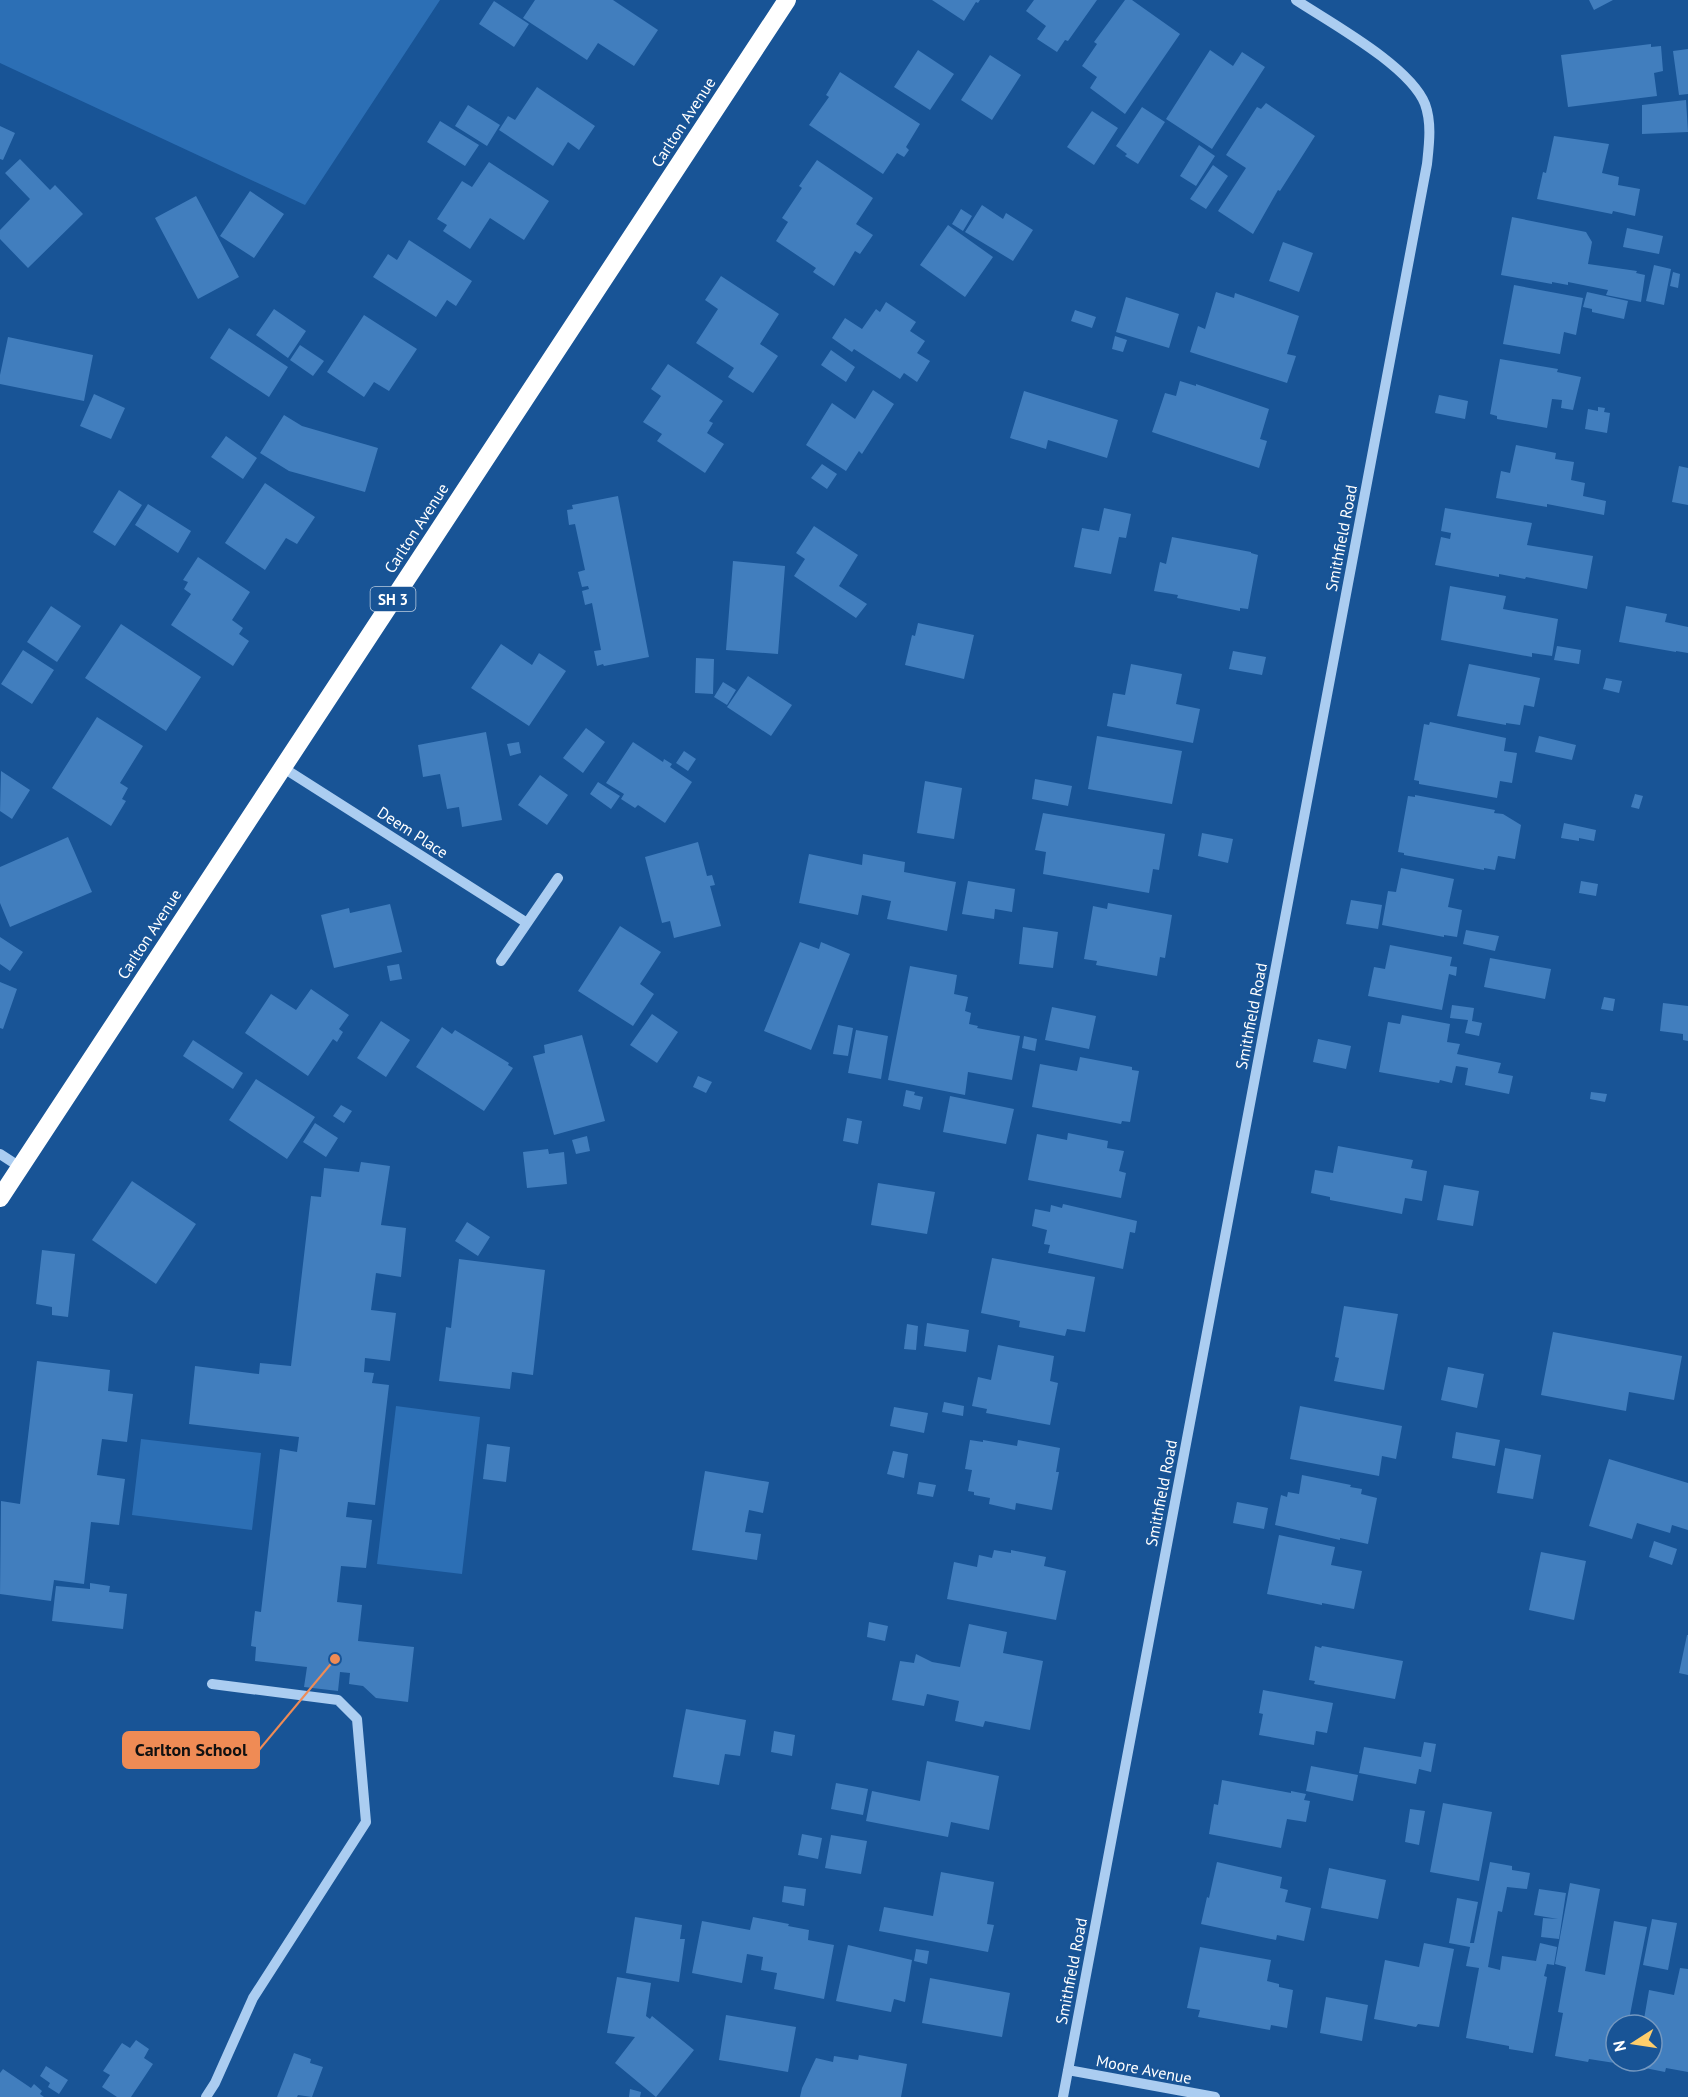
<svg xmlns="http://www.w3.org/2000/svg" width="1688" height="2097" viewBox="0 0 1688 2097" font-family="'PT Sans',sans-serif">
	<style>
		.green { fill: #2c6fb5 }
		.building { fill: #417ebe }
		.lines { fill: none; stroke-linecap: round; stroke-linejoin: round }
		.minor { stroke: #abcdf1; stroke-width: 10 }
		.highway { stroke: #fff; stroke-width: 18 }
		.labels { text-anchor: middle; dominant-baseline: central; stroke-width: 4.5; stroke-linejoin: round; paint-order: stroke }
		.shield { fill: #185496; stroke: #bacce0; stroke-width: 1.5 }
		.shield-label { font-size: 15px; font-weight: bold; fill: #fff }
		.street-label { font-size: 16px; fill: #fff; stroke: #185496 }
		.leader { fill: none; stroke: #ef8b55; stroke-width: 2 }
		.callout-dot { fill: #ef8b55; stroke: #185496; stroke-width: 2 }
		.callout { fill: #ef8b55; stroke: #ef8b55; stroke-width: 2 }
		.callout-label { font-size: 18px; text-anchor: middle; font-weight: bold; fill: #111 }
	</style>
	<rect width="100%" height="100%" fill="#185496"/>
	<path class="green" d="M0,0H440L305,205L0,63Z
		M396,1406L480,1417L462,1574L377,1564Z
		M141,1439L261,1453L252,1530L132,1515Z"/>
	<path class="building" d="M535,0H613L658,30L634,66L598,43L587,60L523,18Z
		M932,0H980L978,3L976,2L964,21Z
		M1034,0H1097L1068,41L1065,40L1057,52L1037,39L1046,26L1026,11Z
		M1125,0H1132L1180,34L1125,114L1090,88L1097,77L1082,66L1097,44L1094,42Z
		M1589,0H1613L1594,10Z
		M494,1L529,24L514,47L479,24Z
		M1651,44V47L1661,46L1663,71L1654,73L1657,96L1568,107L1561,55Z
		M1688,49V94L1679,95L1673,51Z
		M918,50L954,74L930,110L894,87Z
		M1210,50L1233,66L1242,52L1265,67L1212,149L1166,119Z
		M990,55L1021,75L992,120L961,100Z
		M840,72L920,124L906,147L909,150L904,157L897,153L883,174L809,125L829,97L826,95Z
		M537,87L595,126L579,150L568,142L553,166L499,130L508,116L515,120Z
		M1686,100L1688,132L1642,134V105Z
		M1266,103L1315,136L1280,191L1278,190L1253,234L1218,211L1246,168L1226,155L1257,107L1261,109Z
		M468,105L500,125L487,146L455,126Z
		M1142,107L1165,122L1138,164L1125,156L1127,154L1116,146Z
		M1092,111L1118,128L1094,165L1067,147Z
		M440,121L479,145L465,166L427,142Z
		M0,126L15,133L3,160L0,159Z
		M1554,136L1609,144L1602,173L1619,177L1618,185L1640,189L1635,216L1613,211L1612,214L1537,199L1543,172L1546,173Z
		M1199,145L1215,156L1196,186L1180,176Z
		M20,159L50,190L55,185L83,214L28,268L0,239V230L30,199L5,173Z
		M817,160L873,198L856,224L873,235L860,254L855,251L834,286L813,272L816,268L776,241L788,222L782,218L802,188L799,186Z
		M489,162L549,201L524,240L490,218L470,249L443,231L447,225L437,219L462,181L472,187Z
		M1213,165L1228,176L1206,209L1190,199Z
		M250,191L284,214L254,258L220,236Z
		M196,196L239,277L198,299L155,218Z
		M982,205L1003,219L1006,213L1033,230L1013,261L965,232Z
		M961,209L972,216L963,231L952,224Z
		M1512,217L1586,232L1592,242L1588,264L1637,271L1636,273L1645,275L1641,302L1606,295L1608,290L1568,282V285L1552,282V284L1501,275Z
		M948,225L993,257L965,297L920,265Z
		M1627,228L1663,236L1659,254L1623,247Z
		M409,240L472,281L456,306L447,300L436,317L373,277L388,254L397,260Z
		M1283,242L1313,253L1299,292L1269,281Z
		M1654,265L1671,269L1664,305L1646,301Z
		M1673,272L1680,274L1678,288L1670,286Z
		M721,276L779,314L760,344L778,356L753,393L728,377L734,368L696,343L718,309L705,300Z
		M1514,285L1583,298L1576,335L1564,332L1560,354L1503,344Z
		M1216,292L1234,298L1235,293L1299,316L1287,354L1296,356L1287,383L1190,352L1198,326L1205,329Z
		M1587,292L1628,301L1624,319L1592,312V309L1583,307Z
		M1126,297L1179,314L1169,348L1116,332Z
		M886,302L916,322L910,331L925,341L917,353L930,361L917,382L904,373L900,379L854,349L852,352L832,338L845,318L862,329L876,309L880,312Z
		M274,309L306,331L288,358L256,335Z
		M1075,310L1096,317L1092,328L1071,321Z
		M364,315L417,349L389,391L374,382L364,397L327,372Z
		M229,328L288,367L269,397L210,358Z
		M1115,336L1127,340L1123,352L1112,349Z
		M8,337L93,355L84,401L0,384V375Z
		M300,345L324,361L313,376L290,360Z
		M831,350L855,367L846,382L821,365Z
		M1500,359L1558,369L1557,372L1581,377L1573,410L1561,408L1562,400L1552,399L1547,428L1497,419V416L1490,414Z
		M668,364L723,401L709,421L713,423L707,433L724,444L705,473L657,441L662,434L643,422L661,396L651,389Z
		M1180,381L1196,386V384L1269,409L1260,439L1267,441L1259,468L1152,432L1165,393L1176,396Z
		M873,390L894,404L862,454L859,451L846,471L806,445L832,403L855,419Z
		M1024,391L1118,420L1107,458L1048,440L1046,449L1010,438Z
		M94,394L125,408L111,439L80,426Z
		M1439,395L1468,401L1465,419L1435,413Z
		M1598,407L1605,408L1604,412L1610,413L1607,433L1585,429L1588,409L1598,411Z
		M284,415L302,426L378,448L365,492L289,471L260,453Z
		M226,436L257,458L243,479L211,457Z
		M1516,445L1556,453L1555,459L1574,462L1571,480L1585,483L1583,496L1606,501L1604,515L1547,504V507L1496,498L1501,471L1510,473Z
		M822,464L837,474L827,489L811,478Z
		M1679,466L1688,468V505L1672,502Z
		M265,483L315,517L297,544L286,538L265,570L225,543Z
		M119,490L142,505L115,546L93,532Z
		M618,496L649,657L604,666L603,664L597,666L594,651L601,650L592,603L585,605L582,591L589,589L588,586L582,587L578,572L585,570L575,524L569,525L567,510L573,509L572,505Z
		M148,504L191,531L178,553L135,525Z
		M1104,508L1131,514L1126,538L1119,537L1111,574L1074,567L1082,528L1099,531Z
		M1445,508L1532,523L1527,545L1593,556L1587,589L1526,577L1525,579L1499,574V577L1435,565L1441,537L1450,539L1451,533L1441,531Z
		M814,526L858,555L839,586L867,604L856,618L794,576L805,559L796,553Z
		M1172,537L1251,552V553L1258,555L1248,609L1240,608V611L1177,598L1178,595L1154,591L1160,562L1166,564Z
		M198,557L250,592L232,620L243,628L239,634L249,641L233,666L171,625L191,594L184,589L188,582L183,580Z
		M733,561L785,566L778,654L726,650Z
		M1450,586L1506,596L1503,609L1558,619L1552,656L1532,653V657L1441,640Z
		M51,606L81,626L57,662L27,642Z
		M1626,606L1667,614L1665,622L1688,627V653L1676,651V652L1619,642Z
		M918,623L974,635L964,679L905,665L912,635L915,636Z
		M121,624L201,677L166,731L85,678Z
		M501,644L532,665L539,653L566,671L529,726L471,688Z
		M1557,646L1581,650L1579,664L1554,660Z
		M23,650L54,670L32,704L1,684Z
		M1233,651L1266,657L1262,675L1229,669Z
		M696,658L714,659L713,694L695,693Z
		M1131,664L1182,674L1176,704L1200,709L1193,743L1107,726L1113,693L1125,695Z
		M1469,664L1540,678L1534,707L1524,705L1520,725L1506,723V725L1457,716Z
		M748,676L792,705L771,736L727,707Z
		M1606,678L1622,681L1619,693L1603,689Z
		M723,682L736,690L727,705L714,697Z
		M97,717L143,746L120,783L128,788L122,799L126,801L111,826L52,788Z
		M1430,722L1506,738L1504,751L1517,753L1512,783L1500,781L1497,798L1419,784V781L1414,780L1424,724L1429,725Z
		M586,728L605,742L583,773L563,758Z
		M486,732L502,820L462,827L459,807L447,809L440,774L423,777L418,745Z
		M1097,736L1182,751L1172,804L1088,789Z
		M1539,736L1576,745L1572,760L1535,752Z
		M519,742L521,753L510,756L507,744Z
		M633,742L663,762L664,759L672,764L670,767L692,782L665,823L638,805L635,808L621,799L624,794L606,783Z
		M684,751L696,759L688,771L676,763Z
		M1,771L30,790L12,819L0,811Z
		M540,775L568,795L547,825L518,805Z
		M1035,779L1072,786L1068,806L1032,799Z
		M925,781L962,788L954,839L917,833Z
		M598,782L620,796L611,809L590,794Z
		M1635,794L1643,796L1639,809L1631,807Z
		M1415,795L1495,810L1494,813L1503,814L1521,825L1515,859L1498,856L1495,870L1484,868V870L1404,855V853L1398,852L1408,796L1415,797Z
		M1043,813L1165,834L1159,870L1153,869L1149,893L1043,874L1046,852L1035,850Z
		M1564,823L1596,830L1594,841L1579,838V841L1561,838Z
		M1202,833L1233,839L1228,863L1198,856Z
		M68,837L92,892L10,927L0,903V867Z
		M698,842L707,876L712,875L715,885L710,886L721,926L674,938L670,921L662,923L645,857Z
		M809,854L862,865L863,854L905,862L904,872L956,882L947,931L887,919L891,901L862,895L858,915L799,903Z
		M1401,868L1454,879L1448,907L1462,910L1457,937L1444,935V937L1382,925L1388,891L1396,892Z
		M968,881L1015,889L1012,912L995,909L994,919L962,914Z
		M1581,881L1598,884L1596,896L1579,893Z
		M1351,900L1382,905L1378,929L1346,924Z
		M1108,903L1172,915L1165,958L1160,957L1157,976L1096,965L1097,961L1084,959L1093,906L1107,909Z
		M390,904L402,952L334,968L321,915L349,908L350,913Z
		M620,926L661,952L640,984L654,994L633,1026L578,991Z
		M1023,927L1058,932L1053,968L1019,964Z
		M1466,930L1499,936L1495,951L1463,944Z
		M0,937L23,952L10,971L0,964Z
		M800,942L819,949L821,942L850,954L811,1050L764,1031Z
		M1390,945L1452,957L1450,966L1457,967L1456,976L1449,974L1442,1010L1368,996L1374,967L1385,969Z
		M1490,958L1551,969L1545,999L1484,987Z
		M399,964L402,979L390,981L387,966Z
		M910,966L957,975L954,994L968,997L965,1011L971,1013L969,1024L978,1026L977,1028L1020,1036L1012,1080L968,1072L965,1095L888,1080Z
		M0,982L17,989L3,1029L0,1028Z
		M311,989L349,1015L339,1029L343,1032L337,1042L333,1039L308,1076L245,1033L271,994L296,1010Z
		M1604,997L1615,999L1613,1011L1601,1009Z
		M1663,1003L1688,1006V1041L1683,1040V1034L1660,1031Z
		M1452,1005L1474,1008L1472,1021L1482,1023L1479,1036L1465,1033L1468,1020L1450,1018Z
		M1052,1007L1096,1016L1089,1049L1045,1040Z
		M652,1014L678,1032L657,1063L630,1045Z
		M1402,1015L1450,1024L1447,1042L1460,1044L1457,1054L1501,1063L1498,1073L1513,1076L1509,1094L1465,1085L1468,1068L1456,1066L1452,1083L1440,1080L1439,1083L1379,1072L1388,1022L1400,1024Z
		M381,1021L410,1040L386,1077L357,1058Z
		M838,1025L853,1028L848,1056L833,1054Z
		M442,1027L452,1034L455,1030L509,1063L508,1065L513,1068L484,1111L416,1067Z
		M856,1030L888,1036L881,1079L848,1073Z
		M582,1035L605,1121L554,1135L533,1056L545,1053L544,1045Z
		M1024,1036L1037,1039L1035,1051L1022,1048Z
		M1318,1039L1351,1046L1346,1069L1313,1062Z
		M193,1040L243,1073L233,1089L183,1056Z
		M1080,1057L1132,1067V1070L1139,1071L1130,1122L1122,1121L1121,1124L1032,1107L1040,1064L1077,1071Z
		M698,1076L712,1082L706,1093L693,1087Z
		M256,1079L315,1117L287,1159L229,1120Z
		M906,1090L915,1092L914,1095L923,1097L920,1110L903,1106Z
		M1591,1092L1607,1094L1605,1102L1590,1099Z
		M950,1096L1014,1109L1006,1144L943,1132Z
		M341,1105L352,1111L344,1123L333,1116Z
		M847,1118L862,1121L858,1144L843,1141Z
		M315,1123L338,1138L326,1157L303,1142Z
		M1068,1133L1108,1141L1107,1148L1124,1151L1119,1171L1126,1173L1121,1198L1028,1180L1037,1134L1067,1140Z
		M587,1136L590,1151L576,1154L572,1140Z
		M1338,1146L1413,1160L1411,1168L1427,1171L1422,1201L1405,1198L1402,1214L1330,1200V1197L1311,1193L1315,1170L1333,1173Z
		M548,1149L549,1154L564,1152L567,1184L527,1188L523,1152Z
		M361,1162L390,1166L381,1225L406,1228L401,1277L376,1273L371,1310L396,1313L390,1361L365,1358L364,1372L374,1373L372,1383L389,1385L375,1505L348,1502L346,1517L372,1520L366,1568L341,1566L337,1602L362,1605L358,1641L414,1647L408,1702L376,1698L363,1686L349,1684L350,1673L340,1672L338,1691L304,1687L307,1667L255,1661L256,1647L251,1646L255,1611L261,1612L280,1449L297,1452L299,1437L189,1424L195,1366L259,1374L260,1363L291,1366L311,1196L321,1197L324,1168L359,1172Z
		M132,1181L196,1224L156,1284L92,1240Z
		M878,1183L935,1192L927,1234L871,1225Z
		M1444,1185L1479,1191L1473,1226L1437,1220Z
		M1063,1204L1137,1221L1135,1233L1130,1232L1123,1269L1048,1253L1050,1245L1044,1244L1047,1230L1032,1226L1035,1209L1050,1212L1051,1205L1062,1208Z
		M467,1222L490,1237L478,1256L455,1241Z
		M42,1250L75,1254L68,1317L52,1315V1307L36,1304Z
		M992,1258L1095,1277L1085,1332L1067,1329L1065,1336L1019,1327L1020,1321L981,1313Z
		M459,1259L545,1270L533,1375L512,1372L510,1389L439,1381L446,1327L451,1328Z
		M1344,1306L1398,1314L1384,1390L1334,1381L1339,1358L1335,1357Z
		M927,1323L969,1330L966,1352L924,1346Z
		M907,1324L918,1326L916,1350L904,1349Z
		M1553,1332L1682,1356L1674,1400L1629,1392L1626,1411L1541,1395Z
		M998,1345L1054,1356L1050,1381L1058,1383L1050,1425L986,1413L987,1409L972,1406L978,1377L991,1380Z
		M37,1361L110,1370L108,1391L133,1394L127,1442L102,1439L97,1475L125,1479L119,1525L91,1522L84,1584L54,1580L51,1601L0,1594L1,1501L20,1504Z
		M1448,1367L1484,1374L1477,1408L1441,1400Z
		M944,1402L964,1406L963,1416L942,1412Z
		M1300,1406L1402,1426L1396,1459L1382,1456L1379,1476L1290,1459Z
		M894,1407L928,1413L924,1433L890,1426Z
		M1456,1432L1500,1440L1495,1466L1452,1458Z
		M970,1440L983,1442V1440L1017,1446L1018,1440L1060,1448L1056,1472H1059L1052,1510L1016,1503L1015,1510L989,1504L990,1498L974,1495V1492L968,1491L972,1470L965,1469Z
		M487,1444L510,1447L506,1482L483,1479Z
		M1505,1448L1541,1455L1533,1499L1497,1493Z
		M893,1451L908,1454L904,1478L887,1474Z
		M1609,1459L1688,1483V1530L1672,1525L1670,1533L1637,1523L1632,1539L1589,1526Z
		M705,1471L769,1482L763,1513L749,1510L745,1532L761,1534L757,1560L692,1550Z
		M1302,1475L1351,1485L1350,1487L1362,1489L1361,1494L1377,1498L1368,1544L1340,1538V1540L1275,1525L1281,1495L1287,1497L1288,1492L1299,1494Z
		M919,1482L936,1485L933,1497L917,1494Z
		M1237,1502L1268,1508L1264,1529L1233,1523Z
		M1279,1535L1335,1547L1331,1565L1362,1571L1354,1609L1322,1603V1605L1267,1594Z
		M1654,1541L1677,1549L1672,1565L1649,1557Z
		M994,1550L1011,1553V1550L1046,1557L1044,1566L1066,1571L1056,1620L947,1599L954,1562L977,1567L979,1555L992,1558Z
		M1541,1552L1586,1561L1574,1620L1529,1610Z
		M90,1583L110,1586L109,1592L127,1594L123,1629L52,1621L56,1586L90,1589Z
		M869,1622L888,1626L885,1641L867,1637Z
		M969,1624L1007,1632L1003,1653L1043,1661L1030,1730L985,1721L983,1727L955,1721L959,1701L927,1694L924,1706L892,1700L900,1661L914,1663L916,1654L932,1662L960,1667Z
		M1687,1635H1688V1675L1679,1673Z
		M1315,1646L1321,1648L1322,1646L1403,1661L1395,1699L1314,1684L1315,1681L1309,1680Z
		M1263,1690L1333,1703L1327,1733L1316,1731L1314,1745L1259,1735L1263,1714L1259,1713Z
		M686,1709L746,1720L740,1756L725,1754L719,1785L673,1777Z
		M774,1731L795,1735L792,1756L771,1752Z
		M1424,1742L1436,1744L1431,1772L1419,1769L1416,1784L1359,1773L1364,1747L1421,1757Z
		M927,1761L999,1776L989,1830L951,1822L948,1837L866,1821L872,1791L920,1801Z
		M1311,1766L1358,1775L1353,1801L1306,1791Z
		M1222,1780L1291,1793V1791L1306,1794L1304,1800L1310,1801L1306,1822L1287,1819L1281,1848L1209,1834L1214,1804L1218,1805Z
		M836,1783L868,1789L863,1815L831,1809Z
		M1443,1803L1492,1812L1479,1881L1430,1872Z
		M1410,1809L1425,1811L1419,1845L1405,1842Z
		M802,1834L822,1838L818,1859L798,1855Z
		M831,1835L867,1841L861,1874L825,1868Z
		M1217,1862L1282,1877L1280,1888L1288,1890L1285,1902L1311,1908L1304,1941L1277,1935L1276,1940L1201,1924L1207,1897L1209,1898Z
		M1490,1862L1512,1866V1870L1530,1873L1527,1889L1507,1887L1502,1912L1498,1911L1488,1967L1500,1970L1502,1956L1536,1961L1540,1943L1557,1947L1554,1965L1547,1964L1544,1976L1547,1977L1533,2053L1509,2049V2046L1466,2038L1479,1968L1466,1966L1470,1947L1449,1943L1457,1898L1478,1902L1470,1943H1474Z
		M1329,1868L1386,1880L1378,1919L1321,1908Z
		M941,1872L994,1882L987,1924L994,1925L988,1952L879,1931L884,1907L933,1916Z
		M1570,1883L1600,1889L1585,1971L1605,1975L1614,1921L1647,1927L1628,2025H1616V2061H1621V2064L1589,2059L1588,2062L1555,2056L1563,2013L1558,2012L1566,1967L1555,1964Z
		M784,1886L806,1889L804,1906L782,1902Z
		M1539,1889L1566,1893L1559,1939L1541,1937L1543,1918L1558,1919L1534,1915Z
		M635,1917L682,1925L680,1939H685L679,1982L626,1973Z
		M753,1917L789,1924L788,1926L809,1930L808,1940L834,1945L824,1999L774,1989L777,1973L761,1970L763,1957L747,1954L742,1983L692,1973L702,1921L750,1930Z
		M1652,1919L1677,1923L1668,1970L1643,1965Z
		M1424,1943L1454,1949L1439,2027L1418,2024L1416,2027L1374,2019L1385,1960L1419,1967Z
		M848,1945L912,1960L905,2002L894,1999L891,2012L836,2001Z
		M1200,1947L1271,1960L1267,1981L1279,1984V1987L1293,1990L1287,2028L1271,2025L1270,2030L1198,2017L1200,2010L1187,2008Z
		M916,1949L929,1951L927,1964L914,1961Z
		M1680,1968L1688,1969V2072L1666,2068L1665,2072L1635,2066L1636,2061H1652V2025H1643L1649,1990L1674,1995Z
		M617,1977L651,1983L646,2016L650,2019L652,2016L694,2050L656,2097L615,2063L635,2037L607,2033Z
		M930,1978L1010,1993L1002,2037L922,2023Z
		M1326,1997L1368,2005L1362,2041L1320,2033Z
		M726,2015L796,2027L788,2072L719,2060Z
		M136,2040L149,2049L144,2058L153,2064L131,2097H117L102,2087L110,2075L103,2071L122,2043L130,2048Z
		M294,2053L311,2059L310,2063L323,2067L312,2097L298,2095L297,2097H277Z
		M859,2055L907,2064L901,2097H800L802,2088L816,2058L833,2062L834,2056L858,2060Z
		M46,2066L68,2080L59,2094L48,2087L50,2083L40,2076Z
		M3,2069L31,2088L34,2084L42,2091L40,2094L44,2097H0V2073Z
		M630,2089L641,2092L640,2097H629Z"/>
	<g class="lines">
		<path class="minor" d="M282,767L527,923
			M501,961L558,878
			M0,1154L20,1167
			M1068,2070L1215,2097
			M206,2097L215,2083L253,1998L366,1822L357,1719L338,1700L212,1684
			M1063,2097L1427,164C1429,145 1432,123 1425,104C1410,66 1331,23 1296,0"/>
		<path class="highway" d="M0,1198L787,0"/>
	</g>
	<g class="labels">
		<rect class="shield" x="370.5" y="587" width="45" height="24" rx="4.5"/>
		<g class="shield-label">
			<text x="393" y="599">SH 3</text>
		</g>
		<g class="street-label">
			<text transform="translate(683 122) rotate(-57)">Carlton Avenue</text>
			<text transform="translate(416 528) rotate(-57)">Carlton Avenue</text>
			<text transform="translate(1341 538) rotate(-79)">Smithfield Road</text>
			<text transform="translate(413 832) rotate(33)">Deem Place</text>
			<text transform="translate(149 934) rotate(-57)">Carlton Avenue</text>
			<text transform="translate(1251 1016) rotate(-79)">Smithfield Road</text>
			<text transform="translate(1161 1493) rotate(-79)">Smithfield Road</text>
			<text transform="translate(1071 1971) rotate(-79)">Smithfield Road</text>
			<text transform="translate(1144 2069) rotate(11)">Moore Avenue</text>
		</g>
	</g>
	<path class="leader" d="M335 1659L259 1750"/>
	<circle class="callout-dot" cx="335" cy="1659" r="6"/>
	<rect class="callout" x="123" y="1732" width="136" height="36" rx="6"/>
	<g class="callout-label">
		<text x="191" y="1756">Carlton School</text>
	</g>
	<g transform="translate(1634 2043) rotate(258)"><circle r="28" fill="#185496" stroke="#7498c0" stroke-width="1.5"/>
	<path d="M0-4.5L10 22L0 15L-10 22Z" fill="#ffce6b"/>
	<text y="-9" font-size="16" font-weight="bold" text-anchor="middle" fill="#ffffff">N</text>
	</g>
</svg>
